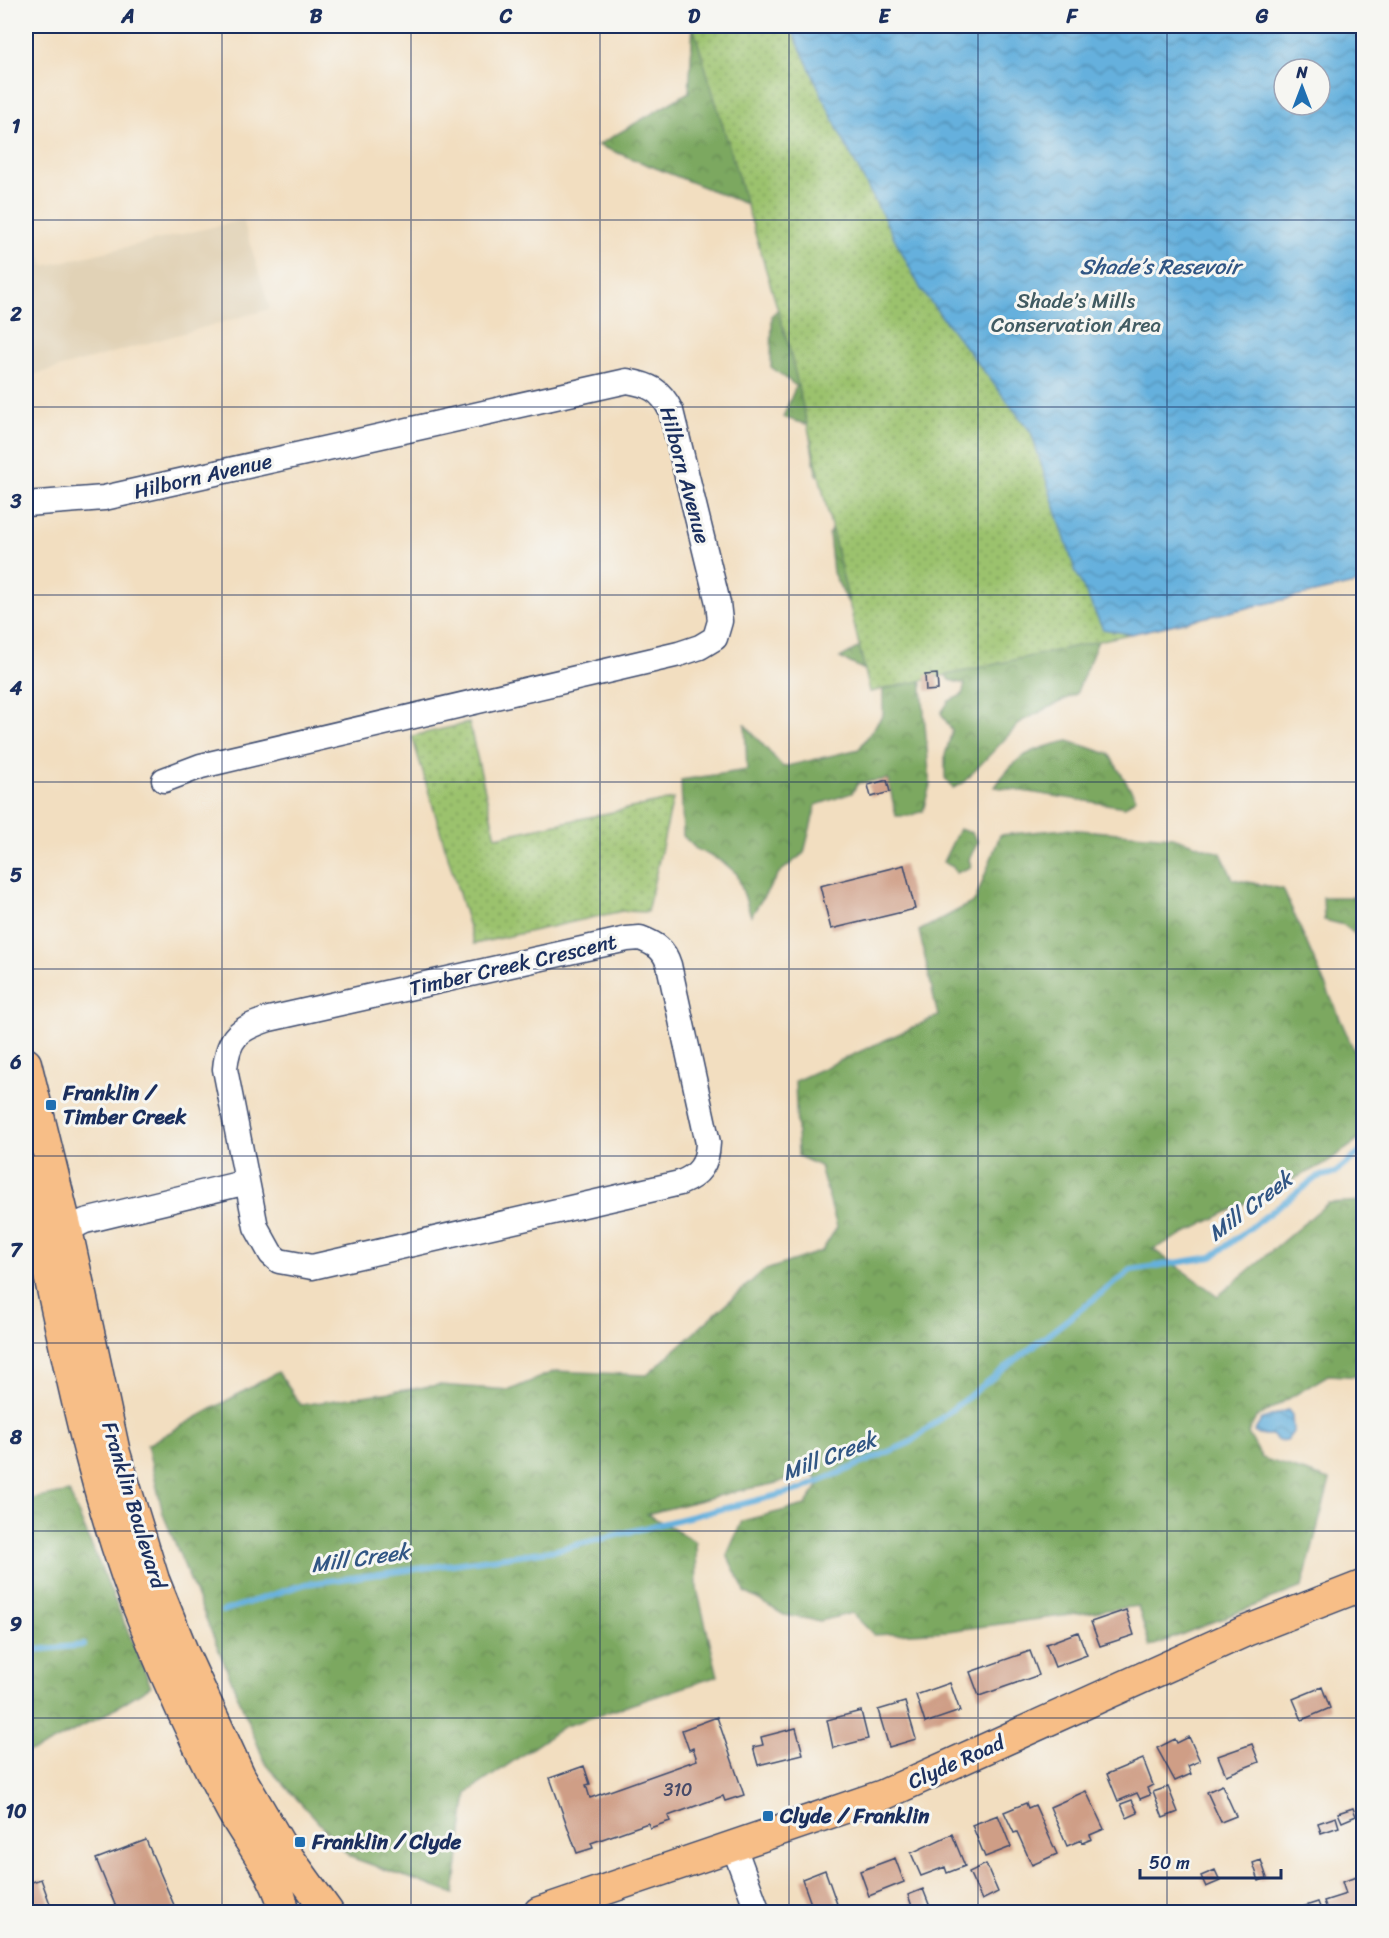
<svg xmlns="http://www.w3.org/2000/svg" width="1389" height="1938" viewBox="0 0 1389 1938" font-family="Sriracha,sans-serif">
	<style>
		.built { fill: #e1d2b6 }
		.forest { fill: url(#forest-crowns); stroke: #4c6c5f; stroke-width: 1.5 }
		.park { fill: url(#park-dots); stroke: #5b7866; stroke-width: 1.5; fill-rule: evenodd }
		.water { fill: url(#water-waves); stroke: #40709e; stroke-width: 1.5; fill-rule: evenodd }
		.lines { fill: none; stroke-linecap: round; stroke-linejoin: round }
		.stream { stroke: #65b0dd; stroke-width: 6 }
		.building { fill: #cf9e86 }
		.minor-casing { stroke: #3b496d; stroke-width: 27 }
		.major-casing { stroke: #3b496d; stroke-width: 33 }
		.minor { stroke: #fff; stroke-width: 24 }
		.major { stroke: #f7be87; stroke-width: 30 }
		.grid { fill: none; stroke: #1b2f5e; stroke-width: 1.5; stroke-opacity: 0.55 }
		.poi-dot { fill: #1f6fb2; stroke: #f6f6f2; stroke-width: 2 }
		.labels { text-anchor: middle; dominant-baseline: central; stroke-width: 6; stroke-linejoin: round; paint-order: stroke }
		.number-label { font-size: 18px; fill: #484b68 }
		.park-label { font-size: 21px; fill: #415b62; stroke: #f6f6f2 }
		.street-label { font-size: 21px; fill: #1b2f5e; stroke: #f6f6f2 }
		.poi-label { font-size: 21px; font-weight: bold; fill: #1b2f5e; stroke: #f6f6f2; text-anchor: start }
		.water-label { font-size: 22px; font-style: italic; fill: #315684; stroke: #f6f6f2 }
		.neatline { fill: none; stroke: #1b2f5e; stroke-width: 2 }
		.grid-label { font-size: 20px; text-anchor: middle; font-weight: bold; fill: #1b2f5e }
	</style>
	<defs>
		<pattern id="forest-crowns" width="20" height="18" patternUnits="userSpaceOnUse" patternTransform="scale(1.5)"><rect width="20" height="18" fill="#7ca860"/><path d="M2 6a3 3 0 1 1 6 0M12 15a3 3 0 1 1 6 0" fill="none" stroke="#658952"/></pattern>
		<pattern id="park-dots" width="8" height="8" patternUnits="userSpaceOnUse" patternTransform="scale(1.5)"><rect width="8" height="8" fill="#9bc26d"/><path d="M2 2h.1M6 6h.1" fill="none" stroke="#7e9e5d" stroke-width="1.8" stroke-linecap="round"/></pattern>
		<pattern id="water-waves" width="16" height="10" patternUnits="userSpaceOnUse" patternTransform="scale(1.5)"><rect width="16" height="10" fill="#65b0dd"/><path d="M0 5q4-4 8 0t8 0" fill="none" stroke="#5290b6"/></pattern>
	</defs>
	<rect width="100%" height="100%" fill="#f6f6f2"/>
	<filter id="ink" filterUnits="userSpaceOnUse"><feTurbulence type="fractalNoise" baseFrequency=".0167" numOctaves="2"/><feDisplacementMap in="SourceGraphic" scale="12" xChannelSelector="R" yChannelSelector="G"/><feConvolveMatrix kernelMatrix="1 2 1 2 8 2 1 2 1" color-interpolation-filters="sRGB"/></filter>
	<filter id="wash" filterUnits="userSpaceOnUse"><feTurbulence type="fractalNoise" baseFrequency=".008" numOctaves="4" result="noise"/><feDisplacementMap in="SourceGraphic" scale="24" xChannelSelector="R" yChannelSelector="G"/><feGaussianBlur stdDeviation="1.35" result="paint"/><feColorMatrix in="noise" values="0 0 0 0 0 0 0 0 0 0 0 0 0 0 0 0 0 1.4 0 .05"/><feComposite in="paint" operator="in"/></filter>
	<g filter="url(#wash)">
		<rect width="100%" height="100%" fill="#f2dec0"/>
		<path class="built" d="M26,201L44,266L243,220L270,309L26,377Z"/>
		<path class="forest" d="M693,26H790L849,245L598,145L689,92Z
			M793,295L1103,629L1076,694L1022,721L963,783L953,788L945,778V755L952,731L941,713L949,701L962,695L965,684L949,680L934,656L921,676L930,785L923,811L909,816H896L888,779L858,783L852,793L816,805L804,853L779,873L751,916L737,874L723,862L696,849L683,836L681,780L747,770L745,725L783,767L859,749L883,715V679L840,658L868,642L833,573L829,534L842,504L816,473L808,425L783,417L796,386L771,367L772,315Z
			M1068,741L1109,754L1136,798L1125,807L995,787C1016,755 1031,749 1068,741Z
			M959,829L972,833L978,842L969,859L971,867L956,873L953,867L943,862Z
			M1065,829L1173,837L1221,853L1233,879L1283,889L1363,1071V1137L1324,1164L1153,1249L1218,1296L1328,1203L1363,1201V1377L1328,1375L1256,1418L1248,1433L1262,1458L1330,1480L1302,1587L1150,1647L1138,1606L948,1631L874,1635L852,1613L820,1621L784,1615L745,1592L727,1555L742,1521L805,1505L819,1485L810,1465L778,1483L733,1492L647,1514L696,1542L697,1589L718,1676L563,1727L467,1793L454,1894L350,1857L266,1765L163,1514L147,1445L278,1372L301,1405L439,1385L510,1390L555,1371L647,1375L763,1271L822,1251L837,1227L820,1166L798,1156L795,1081L938,1016L919,931L975,901L1000,835Z
			M1323,897H1363V941L1344,925L1324,920Z
			M69,1492L151,1686L101,1717L37,1750L26,1752V1500Z"/>
		<path class="park" d="M693,26H1363V582L870,692L789,347ZM1284,69H1320V105H1284Z
			M469,723L496,837L673,799L647,912L622,911L474,944L412,736Z"/>
		<path class="water" d="M790,26H1363V582L1130,634L1103,629L1075,570L1031,432L922,291L841,136ZM1284,69H1320V105H1284Z
			M1288,1410L1292,1415L1293,1432L1287,1440L1278,1441L1272,1435H1259L1254,1432L1262,1419Z"/>
		<g class="lines">
			<path class="stream" d="M223,1611L305,1584L556,1550L802,1489L909,1443L1131,1270L1212,1257L1317,1177L1335,1173L1364,1149
				M26,1651L84,1645"/>
		</g>
		<g id="blocks">
			<path class="building" d="M937,674L938,690L926,691L925,675Z
				M887,780L890,792L871,797L868,785Z
				M904,865L915,909L831,929L820,886Z
				M1126,1610L1134,1635L1100,1646L1091,1622Z
				M1078,1632L1087,1655L1055,1667L1046,1644Z
				M1030,1651L1039,1675L979,1696L970,1672Z
				M950,1683L960,1711L925,1723L916,1695Z
				M1322,1687L1330,1708L1302,1720L1293,1699Z
				M905,1702L916,1739L889,1747L878,1710Z
				M861,1711L868,1739L833,1748L827,1720Z
				M717,1717L744,1795L725,1801L723,1796L668,1816L670,1821L650,1828L648,1823L591,1843L593,1848L577,1853L550,1778L584,1766L590,1784L586,1785L590,1798L697,1760L693,1748L689,1750L682,1730Z
				M796,1728L803,1754L758,1765L753,1747L763,1745L761,1737Z
				M1189,1737L1200,1761L1188,1766L1191,1774L1175,1781L1157,1748L1175,1739L1177,1743Z
				M1252,1744L1259,1762L1226,1775L1218,1756Z
				M1143,1759L1153,1785L1147,1788L1150,1795L1140,1799L1137,1793L1118,1801L1107,1774Z
				M1222,1785L1236,1816L1221,1822L1207,1792Z
				M1168,1787L1178,1812L1163,1818L1153,1792Z
				M1086,1791L1104,1829L1090,1835L1092,1839L1082,1843L1081,1840L1067,1846L1050,1807Z
				M1132,1800L1138,1813L1127,1818L1121,1804Z
				M1026,1803L1028,1808L1035,1805L1057,1854L1032,1865L1017,1832L1014,1833L1004,1812Z
				M1353,1808L1356,1816L1342,1822L1338,1813Z
				M998,1815L1011,1847L985,1857L972,1825Z
				M1336,1817L1339,1827L1321,1833L1318,1823Z
				M952,1834L965,1866L947,1873L945,1867L921,1876L911,1853Z
				M146,1840L177,1912H118L96,1859Z
				M895,1858L904,1882L869,1896L860,1871Z
				M1261,1860L1267,1878L1259,1881L1253,1863Z
				M986,1864L998,1892L982,1900L969,1872Z
				M825,1870L837,1904L834,1906L836,1912H814L802,1879Z
				M1215,1870L1220,1881L1206,1887L1201,1876Z
				M1356,1877L1364,1900V1912H1328L1324,1901L1346,1894L1342,1882Z
				M41,1879L53,1912H26V1884Z
				M923,1889L932,1912H914L908,1895Z
				M1318,1902L1322,1912H1287Z"/>
		</g>
	</g>
	<g filter="url(#ink)">
		<use href="#blocks" fill-opacity="0" stroke="#3b496d" stroke-width="1.5"/>
		<g class="lines">
			<g class="minor-casing">
				<path id="minor" d="M26,504L104,498L627,381C650,385 661,390 671,411L718,603L720,621L715,638L700,647L679,654L201,766L164,780
					M640,938C656,944 664,949 669,965L708,1143C707,1164 700,1175 680,1183L312,1267L279,1261L271,1254L256,1227L225,1069C228,1036 239,1029 269,1019L627,939Z
					M67,1230L85,1221L247,1182
					M734,1847L758,1912"/>
			</g>
			<g class="major-casing">
				<path id="major" d="M26,1063L67,1230L115,1453L154,1580L183,1652L240,1776L284,1851L328,1912
					M26,1170C62,1326 87,1486 149,1635C173,1694 200,1752 230,1808C245,1837 281,1880 284,1912
					M539,1912L883,1795L1246,1631L1364,1585"/>
			</g>
			<use href="#minor" class="minor"/>
			<use href="#major" class="major"/>
		</g>
	</g>
	<path class="grid" d="M222,26V1912M411,26V1912M600,26V1912M789,26V1912M978,26V1912M1167,26V1912M26,220H1364M26,407H1364M26,595H1364M26,782H1364M26,969H1364M26,1156H1364M26,1343H1364M26,1531H1364M26,1718H1364"/>
	<g class="poi-dot">
		<rect x="45" y="1099" width="12" height="12" rx="3"/>
		<rect x="762" y="1810" width="12" height="12" rx="3"/>
		<rect x="294" y="1836" width="12" height="12" rx="3"/>
	</g>
	<g class="labels">
		<g class="number-label">
			<text x="678" y="1790">310</text>
		</g>
		<g class="park-label">
			<text x="1076" y="301">Shade’s Mills<tspan x="1076" dy="24">Conservation Area</tspan></text>
		</g>
		<g class="street-label">
			<text transform="translate(685 475) rotate(75)">Hilborn Avenue</text>
			<text transform="translate(203 476) rotate(-13)">Hilborn Avenue</text>
			<text transform="translate(513 965) rotate(-13)">Timber Creek Crescent</text>
			<text transform="translate(134 1505) rotate(73)">Franklin Boulevard</text>
			<text transform="translate(956 1762) rotate(-24)">Clyde Road</text>
		</g>
		<g class="poi-label">
			<text x="63" y="1093">Franklin /<tspan x="63" dy="24">Timber Creek</tspan></text>
			<text x="780" y="1816">Clyde / Franklin</text>
			<text x="312" y="1842">Franklin / Clyde</text>
		</g>
		<g class="water-label">
			<text x="1160" y="266">Shade’s Resevoir</text>
			<text transform="translate(1250 1206) rotate(-37)">Mill Creek</text>
			<text transform="translate(829 1456) rotate(-21)">Mill Creek</text>
			<text transform="translate(360 1558) rotate(-8)">Mill Creek</text>
		</g>
	</g>
	<rect width="1389" height="1938" fill="none" stroke="#f6f6f2" stroke-width="66"/>
	<g transform="translate(1302 87)"><circle r="28" fill="#f6f6f2" stroke="#9ea6b7" stroke-width="1.5"/>
	<path d="M0-4.5L10 22L0 15L-10 22Z" fill="#1f6fb2"/>
	<text y="-9" font-size="16" font-weight="bold" text-anchor="middle" fill="#1b2f5e">N</text>
	</g>
	<path d="M1140 1869v9h141v-9" fill="none" stroke="#1b2f5e" stroke-width="3"/>
	<text x="1149" y="1869" font-size="18" fill="#1b2f5e" stroke="#f6f6f2" stroke-width="4.5" paint-order="stroke">50 m</text>
	<rect x="33" y="33" width="1323" height="1872" class="neatline"/>
	<g class="grid-label">
		<text x="128" y="23">A</text>
		<text x="316" y="23">B</text>
		<text x="506" y="23">C</text>
		<text x="694" y="23">D</text>
		<text x="884" y="23">E</text>
		<text x="1072" y="23">F</text>
		<text x="1262" y="23">G</text>
		<text x="16" y="133">1</text>
		<text x="16" y="321">2</text>
		<text x="16" y="508">3</text>
		<text x="16" y="695">4</text>
		<text x="16" y="882">5</text>
		<text x="16" y="1069">6</text>
		<text x="16" y="1257">7</text>
		<text x="16" y="1444">8</text>
		<text x="16" y="1631">9</text>
		<text x="16" y="1818">10</text>
	</g>
</svg>
